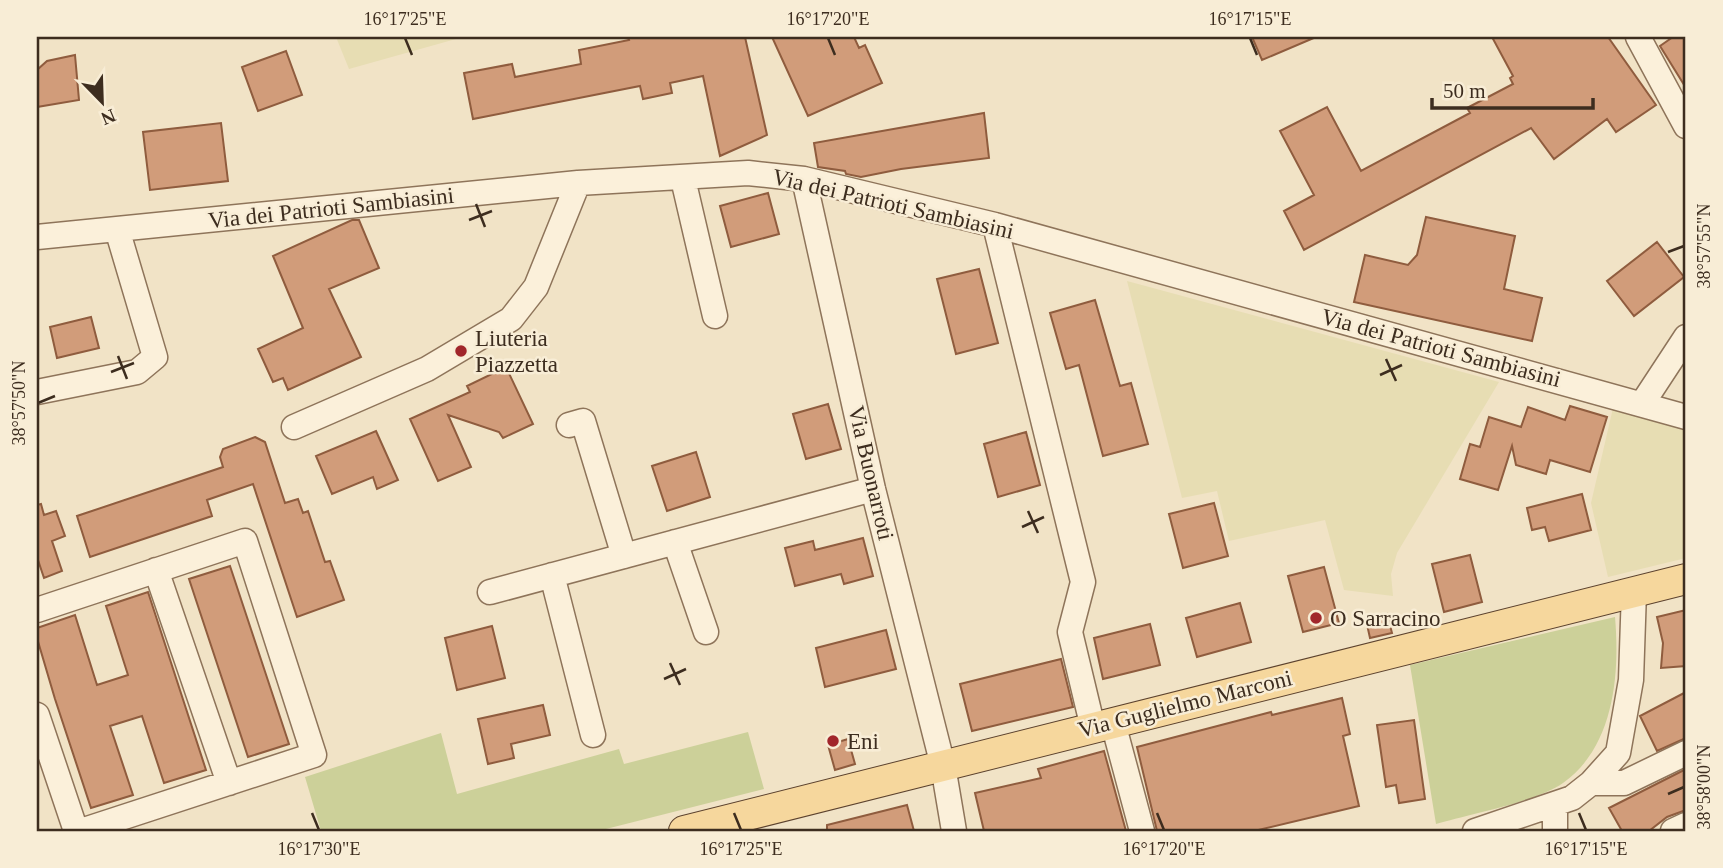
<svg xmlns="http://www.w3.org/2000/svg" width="1723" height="868" viewBox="0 0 1723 868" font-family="'Times New Roman',serif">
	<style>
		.farmland { fill: #e7ddb3 }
		.green { fill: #ccd099 }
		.building { fill: #d19c7a; stroke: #8f5c3e; stroke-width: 2 }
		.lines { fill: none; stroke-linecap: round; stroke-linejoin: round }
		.minor-casing { stroke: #8e745a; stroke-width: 27 }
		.major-casing { stroke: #5c422e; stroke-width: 32 }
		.minor { stroke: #fbf0da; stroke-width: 24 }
		.major { stroke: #f6d79d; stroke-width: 30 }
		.ticks { fill: none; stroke: #3d2d1f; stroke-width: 2.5 }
		.poi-dot { fill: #a1262b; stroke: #f8edd6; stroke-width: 2.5 }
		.labels { text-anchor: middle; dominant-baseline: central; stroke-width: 5; stroke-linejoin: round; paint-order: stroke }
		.street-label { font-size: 23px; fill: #3d2d1f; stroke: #f8edd6 }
		.poi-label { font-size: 23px; fill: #3d2d1f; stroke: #f8edd6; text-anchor: start }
		.neatline { fill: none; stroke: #3d2d1f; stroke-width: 2.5 }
		.ticks-label { font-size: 18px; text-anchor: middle; fill: #3d2d1f }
	</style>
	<rect width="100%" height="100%" fill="#f1e3c6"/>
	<path class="farmland" d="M336,37H463L349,69Z
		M1127,281L1499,382L1397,553L1391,574L1393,596L1344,590L1325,520L1229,541L1217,491L1182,498Z
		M1613,408L1686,428V558L1608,577L1591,503Z"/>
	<path class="green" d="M1615,617C1620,675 1614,747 1563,783C1536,802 1470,814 1436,824L1410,665Z
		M748,732L764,789L598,831H321L305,777L441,733L457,794L619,749L624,764Z"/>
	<path class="building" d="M628,37H745L767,135L720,156L703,76L670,83L672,93L643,99L640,86L473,119L464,73L512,64L515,77L581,64L579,50L629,40Z
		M772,37H854L859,48L865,45L882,83L808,116Z
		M1252,37H1316L1262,60Z
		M1492,37H1608L1656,105L1616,132L1607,119L1554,159L1531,128L1304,250L1284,211L1314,195L1280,131L1327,107L1361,171L1470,113L1467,108L1513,84L1510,78L1513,76Z
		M1673,37H1686V88L1660,46Z
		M286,51L302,95L258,111L242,67Z
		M75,55L79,100L37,107V70L47,61Z
		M984,113L989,158L901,169L861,177L846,174L845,171L818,167L814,143Z
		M221,123L228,181L150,190L143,132Z
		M768,193L779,234L731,247L720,206Z
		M1426,217L1515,236L1504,289L1542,298L1532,341L1354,302L1365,255L1408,265L1417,255Z
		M352,220H359L379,268L329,289L361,357L288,390L283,378L273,382L258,349L303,328L273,256Z
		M1657,242L1684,277L1634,316L1607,281Z
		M979,269L998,343L956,354L937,279Z
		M1095,300L1120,386L1131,383L1148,444L1103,456L1079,365L1066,369L1050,313Z
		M91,317L99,348L57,358L50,327Z
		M506,367L533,424L503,438L499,432L448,415L471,467L438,481L410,419L470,392L467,386Z
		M828,404L841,449L806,459L793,414Z
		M1570,406L1607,417L1590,472L1550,460L1546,474L1516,465L1512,446L1498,490L1460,479L1470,444L1480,447L1489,417L1521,427L1528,407L1565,420Z
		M376,431L398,480L377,489L373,477L332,494L316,456Z
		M1026,432L1040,485L998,497L984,444Z
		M255,437L265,442L285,503L298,499L303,513L308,511L325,562L330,561L344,600L297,617L253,484L207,500L212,516L90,557L77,516L223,467L220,457L223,449Z
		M696,452L710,497L667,511L652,466Z
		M1582,494L1591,530L1549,541L1545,527L1532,530L1527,508Z
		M1214,503L1228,556L1183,568L1169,514Z
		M41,504L44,515L56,511L65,536L52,541L62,571L44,578L37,557V505Z
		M863,538L873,576L844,584L841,574L795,586L785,548L813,541L815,550Z
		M1470,555L1482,602L1444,612L1432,564Z
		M230,566L289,744L248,757L189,579Z
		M1324,567L1339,623L1303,632L1288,576Z
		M148,592L206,770L164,783L142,716L110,726L133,795L91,808L55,699L37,638V628L75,615L97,685L128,675L106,606Z
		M1240,603L1251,642L1197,657L1186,618Z
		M1686,610V666L1661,668L1663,643L1657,617Z
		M1387,614L1392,633L1370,638L1366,620Z
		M1150,624L1160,665L1103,679L1094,638Z
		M492,626L505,678L457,690L445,638Z
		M886,630L896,669L825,687L816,648Z
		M1061,659L1073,707L972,731L960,684Z
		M1686,692V738L1657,751L1640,716Z
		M1342,698L1350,734L1343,736L1359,806L1254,831H1157L1137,747L1271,712L1272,715Z
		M543,705L550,735L511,744L514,758L488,764L478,719Z
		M1414,720L1425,799L1399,803L1396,785L1386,787L1377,725Z
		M848,739L855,764L835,770L828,745Z
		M1104,751L1126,831H984L975,793L1041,778L1038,769Z
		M1686,769V810L1667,817L1649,831H1622L1609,808Z
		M907,805L914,831H827V825Z"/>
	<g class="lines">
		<g class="minor-casing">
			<path id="minor" d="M1638,37L1686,126
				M683,179L715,316
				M804,179L873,489L943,766L954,831
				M995,225L1083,582L1070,632L1093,728
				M37,237L578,183L748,173L804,179L995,225L1686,417
				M37,392L137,372L155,357L117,229
				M1642,404L1686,337
				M569,425L583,421L624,556
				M294,427L427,369L511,319L536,287L578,183
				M675,542L706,632
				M156,570L229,783
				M552,575L593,735
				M490,592L873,489
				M37,610L245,541L314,755L81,831
				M37,715L76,831
				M1113,723L1142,831
				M1591,783H1624L1686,753
				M1475,831L1572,798L1591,783L1618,753L1631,680L1634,591
				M1555,831V805
				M1673,831L1686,825"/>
		</g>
		<g class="major-casing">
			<path id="major" d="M684,831L1686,579"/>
		</g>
		<use href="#minor" class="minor"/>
		<use href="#major" class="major"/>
	</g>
	<path class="ticks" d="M405,38L412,55M828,38L835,55M1250,38L1257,55M476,204L485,227M469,220L492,211M1668,252L1684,246M118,356L127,379M1386,359L1396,381M111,372L134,363M1380,375L1402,365M38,403L55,396M1028,511L1038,533M1022,527L1044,517M670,663L680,685M664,679L686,669M1668,794L1684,787M312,813L319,830M734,813L741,830M1157,813L1164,830M1579,813L1586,830"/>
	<g class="poi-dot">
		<circle cx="461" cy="351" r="7"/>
		<circle cx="1316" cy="618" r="7"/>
		<circle cx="833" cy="741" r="7"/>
	</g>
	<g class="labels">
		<g class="street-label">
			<text transform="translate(893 204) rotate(13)">Via dei Patrioti Sambiasini</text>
			<text transform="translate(331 208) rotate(-6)">Via dei Patrioti Sambiasini</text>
			<text transform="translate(1441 348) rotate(15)">Via dei Patrioti Sambiasini</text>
			<text transform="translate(871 473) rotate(77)">Via Buonarroti</text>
			<text transform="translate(1185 704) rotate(-14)">Via Guglielmo Marconi</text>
		</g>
		<g class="poi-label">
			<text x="475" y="338">Liuteria<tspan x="475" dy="26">Piazzetta</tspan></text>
			<text x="1330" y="618">O Sarracino</text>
			<text x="847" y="741">Eni</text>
		</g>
	</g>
	<rect width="1723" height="868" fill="none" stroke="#f8edd6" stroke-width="77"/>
	<g transform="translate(102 102) rotate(157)" stroke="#f8edd6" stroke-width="5" paint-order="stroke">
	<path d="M0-5L12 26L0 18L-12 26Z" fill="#3d2d1f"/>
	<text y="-10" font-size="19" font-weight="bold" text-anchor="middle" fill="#3d2d1f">N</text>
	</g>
	<path d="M1432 98v10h161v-10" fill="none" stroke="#3d2d1f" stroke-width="3.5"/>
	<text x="1443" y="98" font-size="21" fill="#3d2d1f" stroke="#f8edd6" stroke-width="5" paint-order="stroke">50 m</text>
	<rect x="38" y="38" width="1646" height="792" class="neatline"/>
	<g class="ticks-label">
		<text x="405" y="25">16°17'25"E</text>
		<text x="828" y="25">16°17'20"E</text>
		<text x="1250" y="25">16°17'15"E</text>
		<text transform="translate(1704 246) rotate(-90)" y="6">38°57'55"N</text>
		<text transform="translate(19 403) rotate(-90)" y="6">38°57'50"N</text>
		<text transform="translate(1704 787) rotate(-90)" y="6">38°58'00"N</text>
		<text x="319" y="855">16°17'30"E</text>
		<text x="741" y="855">16°17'25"E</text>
		<text x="1164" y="855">16°17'20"E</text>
		<text x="1586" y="855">16°17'15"E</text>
	</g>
</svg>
